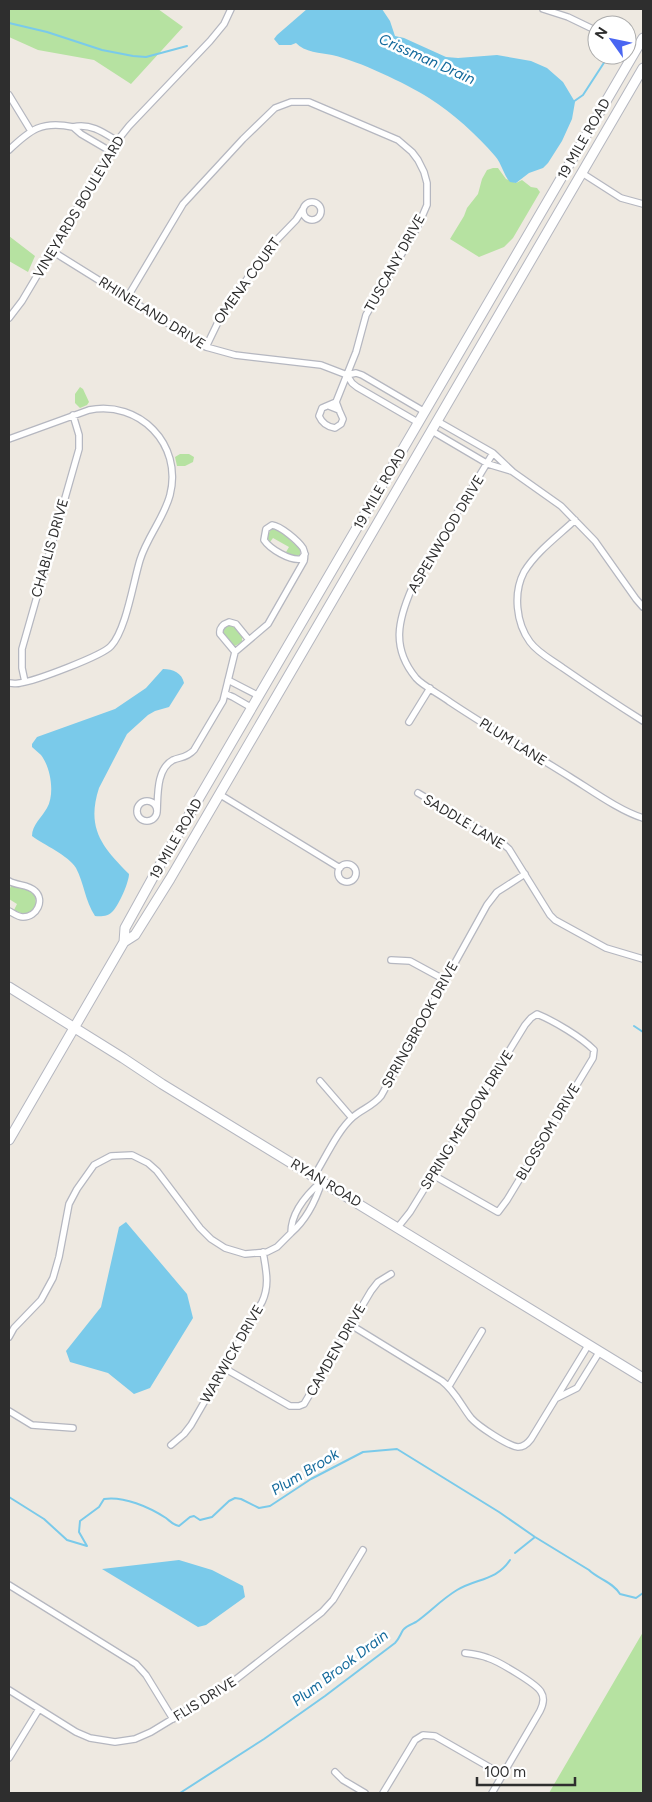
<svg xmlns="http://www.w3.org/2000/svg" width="652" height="1802" viewBox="0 0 652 1802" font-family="Figtree,sans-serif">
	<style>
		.green { fill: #b6e2a1 }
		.water { fill: #7acaea }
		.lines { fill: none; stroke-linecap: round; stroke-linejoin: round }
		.stream { stroke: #7acaea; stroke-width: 2 }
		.minor-casing { stroke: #b5b7c0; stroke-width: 8 }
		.secondary-casing { stroke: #b5b7c0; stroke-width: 11 }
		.minor { stroke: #fff; stroke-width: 5.5 }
		.secondary { stroke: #fff; stroke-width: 9 }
		.labels { text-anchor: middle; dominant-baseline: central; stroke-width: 5; stroke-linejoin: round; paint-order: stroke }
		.street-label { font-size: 14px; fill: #2e2e2e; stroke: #fff }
		.water-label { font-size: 15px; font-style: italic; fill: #146a9c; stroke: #fff }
	</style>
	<rect width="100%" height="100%" fill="#eee9e1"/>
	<path class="green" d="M9,9H158L183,27L131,84L94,60L38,50L9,37Z
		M493,168H498L506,179L516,183L522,180L531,187L537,188L540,192L513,238L504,247L479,257L450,239L464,216L467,208L478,194L482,179L487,170Z
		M9,236L35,256L28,272L9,261Z
		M80,387L83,389L89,402L87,405L80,408L75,403V394Z
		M180,454H189L194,457L193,462L185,466H177L175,457Z
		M271,529L279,530L300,549V555L295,557L286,552L289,547L273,538L270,542L267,537Z
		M228,625L234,626L242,636V642L233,647L222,632L223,629Z
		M11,886L28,890L35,895L36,904L31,912L23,914L14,910L17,904L9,899V890Z
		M643,1632V1793H549Z"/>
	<path class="water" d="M307,9H382L390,21L395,36L404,38L446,57L458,58L497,55L531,61L547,68L563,82L575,102L572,119L562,141L548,163L543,168L529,173L516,183L510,182C503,174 502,164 495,156C477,135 453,113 429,98C405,83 359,61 332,55C321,53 304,52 296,43L291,45H279L274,39L277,35Z
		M163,669C173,669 182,673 184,683L169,707L155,711L148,715L127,734L99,788C86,828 102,847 129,874C129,882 119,905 113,911C109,916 101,917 95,916C85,901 84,883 76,868C68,855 44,845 32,836C32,825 42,817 47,808C55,794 51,768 41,755C38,752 35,750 32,747V744L37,737L115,709L146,688Z
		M126,1222L187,1294L193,1318L150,1388L134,1394L108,1373L70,1362L66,1351L101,1307L119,1227Z
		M179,1560L212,1570L243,1586L245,1597L206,1625L198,1627L102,1569Z"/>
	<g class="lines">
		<path class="stream" d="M9,23L47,32L102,50L133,56L146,57L187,46
			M573,102L583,95L609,55
			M634,1026L643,1032
			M9,1497L44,1519L67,1540L87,1546L79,1532L80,1521L99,1507L104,1499C124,1496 149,1507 166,1518C170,1521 173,1525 179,1526L190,1517L194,1516L200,1520L212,1517L229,1501L235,1498L241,1499L259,1508L270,1506L311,1479L363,1452L397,1449L499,1512L535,1537L589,1570C598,1579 613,1582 620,1594L636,1598L643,1593
			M515,1553L535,1537
			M180,1793L264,1739L325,1696L395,1643C399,1639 400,1635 403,1630C406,1626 412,1624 416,1622C430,1612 442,1599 457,1590C477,1578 496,1581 510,1560"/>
		<g class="minor-casing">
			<path id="minor" d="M543,9L568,17L597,31
				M627,48L634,53
				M9,95L31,131
				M9,150C30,130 42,120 73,127
				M110,151L81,134L73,127C90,123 103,132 117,141
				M582,173L621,198L643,204
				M303 211a9 9 0 1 1 18 0a9 9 0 1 1-18 0Z
				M52,251L206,347L235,355L321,365L347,375L356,373L362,375L425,412
				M127,298L183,204L243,139L275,108L291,102H309L398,140L412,152L418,160L424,172L427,183V205L418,226L366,315L356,352L336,402L339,410
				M9,318L22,301L117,141L129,126L210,41L224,24L231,9
				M206,347L220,318L267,250L296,220L303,209
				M347,375L352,383L357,387L419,423
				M329,406L339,410L343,419L341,424L335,428C328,427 322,423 319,416L322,408L336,402
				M437,421L493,453L513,472L561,506L595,541L636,599L643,607
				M432,431L488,464L511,471
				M9,439L89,410C139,400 183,444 170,495C164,518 147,537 140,560C133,583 126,630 111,646C102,656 35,681 20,683C16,684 12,683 9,683
				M493,453L412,588C398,620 391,648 416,678C423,686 441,695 450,702C489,728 530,752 570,777C591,790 620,811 643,818
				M575,520C558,536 536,552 524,572C513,593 516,623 530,642C538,653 552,660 563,668C589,686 616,704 643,721
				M235,652L220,634C219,628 223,624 229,622L236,624L249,640
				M228,680L259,696
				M25,682L22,668V649L79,449V435L73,415
				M226,694L233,697L252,708
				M409,722L430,688
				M418,793L502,843L509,849L550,915L555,920L606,948L643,959
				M219,794L340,868
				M137 811a10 10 0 1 1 20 0a10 10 0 1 1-20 0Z
				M157,812C158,796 156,769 173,760C181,757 188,757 194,750L223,701L235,652L268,624L304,561C305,556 305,552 303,548C298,541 281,526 272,525L266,529L264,540C270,549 290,561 301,559L305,554
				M338 873a9 9 0 1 1 18 0a9 9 0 1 1-18 0Z
				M9,881C17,886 28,884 35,891C45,900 37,917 23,917C18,917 13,913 9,911
				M391,960L410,961L445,980
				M320,1081L352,1118
				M314,1176C325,1159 337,1131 353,1117C362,1109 373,1106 381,1096L487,905L497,892L525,874
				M322,1181C316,1200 306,1220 291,1233C291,1213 307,1194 322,1181Z
				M398,1227L410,1212L525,1025L531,1018L537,1014C554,1021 581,1037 594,1050L593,1058L507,1200L498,1212L433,1175
				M351,1325L442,1381C455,1391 461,1405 471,1418C478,1426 508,1446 518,1447C524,1447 528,1443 531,1439L589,1344
				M9,1337L14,1328L41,1300L53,1278L59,1257L69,1204L77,1189L94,1165L111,1156L132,1155L148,1163L157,1171L200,1228L211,1239L225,1248L245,1254L267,1252L277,1247L291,1233
				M224,1368L290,1406H299L304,1404L371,1291L378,1282L391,1274
				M449,1386L482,1331
				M557,1398L577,1388L600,1351
				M9,1411L32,1425L73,1428
				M171,1445L184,1434L191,1425L262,1302C270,1285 266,1270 263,1252
				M9,1585L136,1664L146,1675L173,1719
				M465,1653C473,1654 481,1655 488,1658C498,1661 537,1684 541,1692C545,1698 543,1705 540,1711L492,1793
				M9,1690L76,1732L90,1738L115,1742L135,1739L151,1732L230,1684L322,1612L333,1600L363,1550
				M9,1758L39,1709
				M335,1772L343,1780L365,1793
				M383,1793L415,1740L423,1735L435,1736L503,1775"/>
		</g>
		<g class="secondary-casing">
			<path id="secondary" d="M124,942L135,935L170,879L643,68
				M9,987L123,1058L162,1084L643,1378
				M9,1140L124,942L125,928L157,870L643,38"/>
		</g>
		<use href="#minor" class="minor"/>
		<use href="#secondary" class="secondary"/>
	</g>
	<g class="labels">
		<g class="street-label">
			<text transform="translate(584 139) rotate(-60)">19 MILE ROAD</text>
			<text transform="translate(79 207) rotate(-59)">VINEYARDS BOULEVARD</text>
			<text transform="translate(395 263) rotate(-61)">TUSCANY DRIVE</text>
			<text transform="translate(247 281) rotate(-54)">OMENA COURT</text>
			<text transform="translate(152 313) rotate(32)">RHINELAND DRIVE</text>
			<text transform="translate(380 489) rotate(-60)">19 MILE ROAD</text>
			<text transform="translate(446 534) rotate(-59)">ASPENWOOD DRIVE</text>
			<text transform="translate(50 548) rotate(-74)">CHABLIS DRIVE</text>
			<text transform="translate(513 742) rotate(32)">PLUM LANE</text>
			<text transform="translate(464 822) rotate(31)">SADDLE LANE</text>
			<text transform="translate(176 839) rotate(-60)">19 MILE ROAD</text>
			<text transform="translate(420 1025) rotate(-61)">SPRINGBROOK DRIVE</text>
			<text transform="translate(467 1120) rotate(-58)">SPRING MEADOW DRIVE</text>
			<text transform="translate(548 1132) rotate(-59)">BLOSSOM DRIVE</text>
			<text transform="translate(326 1183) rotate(31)">RYAN ROAD</text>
			<text transform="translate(336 1350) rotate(-60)">CAMDEN DRIVE</text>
			<text transform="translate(232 1354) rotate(-60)">WARWICK DRIVE</text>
			<text transform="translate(205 1699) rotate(-32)">FLIS DRIVE</text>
		</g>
		<g class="water-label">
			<text transform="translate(427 59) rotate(24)">Crissman Drain</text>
			<text transform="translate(305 1472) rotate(-31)">Plum Brook</text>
			<text transform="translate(340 1668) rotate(-37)">Plum Brook Drain</text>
		</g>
	</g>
	<rect width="652" height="1802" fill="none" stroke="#2e2e2e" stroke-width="20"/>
	<g transform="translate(612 40) rotate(303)"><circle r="24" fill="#ffffff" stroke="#ababab"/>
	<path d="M0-4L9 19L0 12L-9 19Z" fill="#4a66f2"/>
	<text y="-8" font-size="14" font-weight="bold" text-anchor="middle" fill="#2e2e2e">N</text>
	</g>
	<path d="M477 1777v8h98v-8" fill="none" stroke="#2e2e2e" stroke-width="2.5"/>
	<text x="484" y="1777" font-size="15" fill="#2e2e2e" stroke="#ffffff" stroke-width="4" paint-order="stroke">100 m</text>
</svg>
